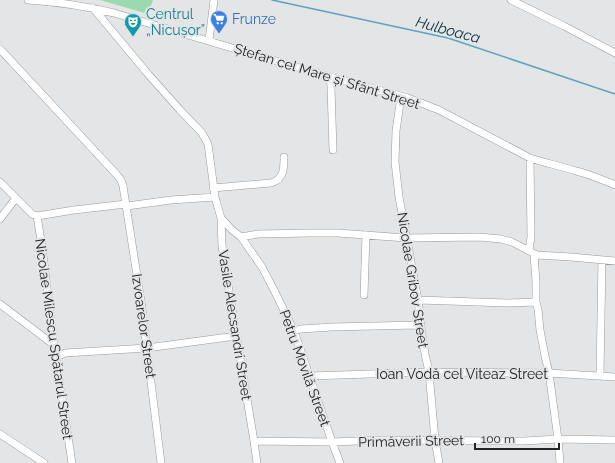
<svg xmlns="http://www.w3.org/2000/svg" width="615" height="463" viewBox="0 0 615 463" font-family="Raleway,sans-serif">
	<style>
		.green { fill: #9bdaae }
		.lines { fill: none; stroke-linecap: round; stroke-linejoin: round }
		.stream { stroke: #5ea3bd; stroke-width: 1.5 }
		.minor-casing { stroke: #989a9c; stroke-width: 8 }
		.minor { stroke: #fff; stroke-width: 7 }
		.labels { text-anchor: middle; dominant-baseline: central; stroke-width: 4; stroke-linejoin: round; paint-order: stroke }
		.culture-label { font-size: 14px; fill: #0d838f; stroke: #e3e5e7; text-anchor: start }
		.shop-label { font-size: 14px; fill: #366cbe; stroke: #e3e5e7; text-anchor: start }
		.street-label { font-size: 14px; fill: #232324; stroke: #e3e5e7 }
		.water-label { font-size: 15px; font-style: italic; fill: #053543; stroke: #e3e5e7 }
	</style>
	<rect width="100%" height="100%" fill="#e3e5e7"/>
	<path class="green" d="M100,0H153L148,14Z"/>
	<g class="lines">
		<path class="stream" d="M272,0L448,38L615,94"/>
		<g class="minor-casing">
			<path id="minor" d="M28,0C57,2 86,6 114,13L330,77L408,98L439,110L530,158C545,163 561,166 576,171C590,174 602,180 615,185
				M511,0L564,26L615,53
				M93,8L148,74L180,110L202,133L208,144L215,197L221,218L222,246L227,279L254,441L257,463
				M209,40L214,0
				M0,49L117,175L121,180L123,186L141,301L161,463
				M330,77L331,87L333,150
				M401,96L396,131L395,162L399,197L418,300L421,328L425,354L429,372L435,440L439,463
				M0,182L32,214L37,216L74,210L126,204
				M213,188L271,183C284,179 284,169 284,157
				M127,206L171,200L215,197
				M37,216L42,247L54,345L72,463
				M221,218L232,230L241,237L262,267L275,292L294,331L332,442L340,463
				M0,219L16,198
				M241,237L258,234L310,233H338L406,238L479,237L501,239L512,242L537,255L571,257L615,261
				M529,250L531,237L530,158
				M534,254L536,282V302L538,309L540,330L545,356L549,373L558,439L560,463
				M364,295L366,235
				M418,300L507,303L536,302
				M0,304L54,345
				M294,331L301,329L332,327L417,325L421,328
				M56,357L65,353L147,348L236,336
				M600,375L602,260
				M310,376L429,372L549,373L615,377
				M0,434L44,463
				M254,441L332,442L381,440L524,441L558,439L615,440"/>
		</g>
		<use href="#minor" class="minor"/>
	</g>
	<defs>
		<g id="supermarket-pin" transform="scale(0.9)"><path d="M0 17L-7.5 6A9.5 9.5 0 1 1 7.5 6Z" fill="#3f7fe0" stroke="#e3e5e7"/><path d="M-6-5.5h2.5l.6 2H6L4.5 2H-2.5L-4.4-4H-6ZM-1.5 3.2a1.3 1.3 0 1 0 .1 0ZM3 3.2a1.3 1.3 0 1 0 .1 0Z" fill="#fff"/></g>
		<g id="theatre-pin" transform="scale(0.9)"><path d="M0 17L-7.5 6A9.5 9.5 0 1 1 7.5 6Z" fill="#0f9aa8" stroke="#e3e5e7"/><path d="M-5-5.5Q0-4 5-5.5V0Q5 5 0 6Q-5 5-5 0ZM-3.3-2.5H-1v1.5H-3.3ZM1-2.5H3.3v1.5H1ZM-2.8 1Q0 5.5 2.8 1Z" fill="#fff"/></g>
	</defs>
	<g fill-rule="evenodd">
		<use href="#supermarket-pin" x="219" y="19"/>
		<use href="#theatre-pin" x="133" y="22"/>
	</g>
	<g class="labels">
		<g class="culture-label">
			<text x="146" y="14">Centrul<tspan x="146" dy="16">„Nicușor”</tspan></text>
		</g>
		<g class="shop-label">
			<text x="232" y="19">Frunze</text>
		</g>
		<g class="street-label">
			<text transform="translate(327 76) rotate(17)">Ștefan cel Mare și Sfânt Street</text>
			<text transform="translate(413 280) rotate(81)">Nicolae Gribov Street</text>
			<text transform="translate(235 325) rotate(81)">Vasile Alecsandri Street</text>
			<text transform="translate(144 326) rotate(82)">Izvoarelor Street</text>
			<text transform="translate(54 339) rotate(82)">Nicolae Milescu Spătarul Street</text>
			<text transform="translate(305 368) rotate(70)">Petru Movilă Street</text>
			<text x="462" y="374">Ioan Vodă cel Viteaz Street</text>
			<text transform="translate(411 441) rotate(-1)">Primăverii Street</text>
		</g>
		<g class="water-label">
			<text transform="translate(448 30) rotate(15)">Hulboaca</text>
		</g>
	</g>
	<path d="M475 443v6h84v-6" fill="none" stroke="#232324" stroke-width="2"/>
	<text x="481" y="443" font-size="12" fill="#232324" stroke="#e3e5e7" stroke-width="3" paint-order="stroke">100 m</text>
</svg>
